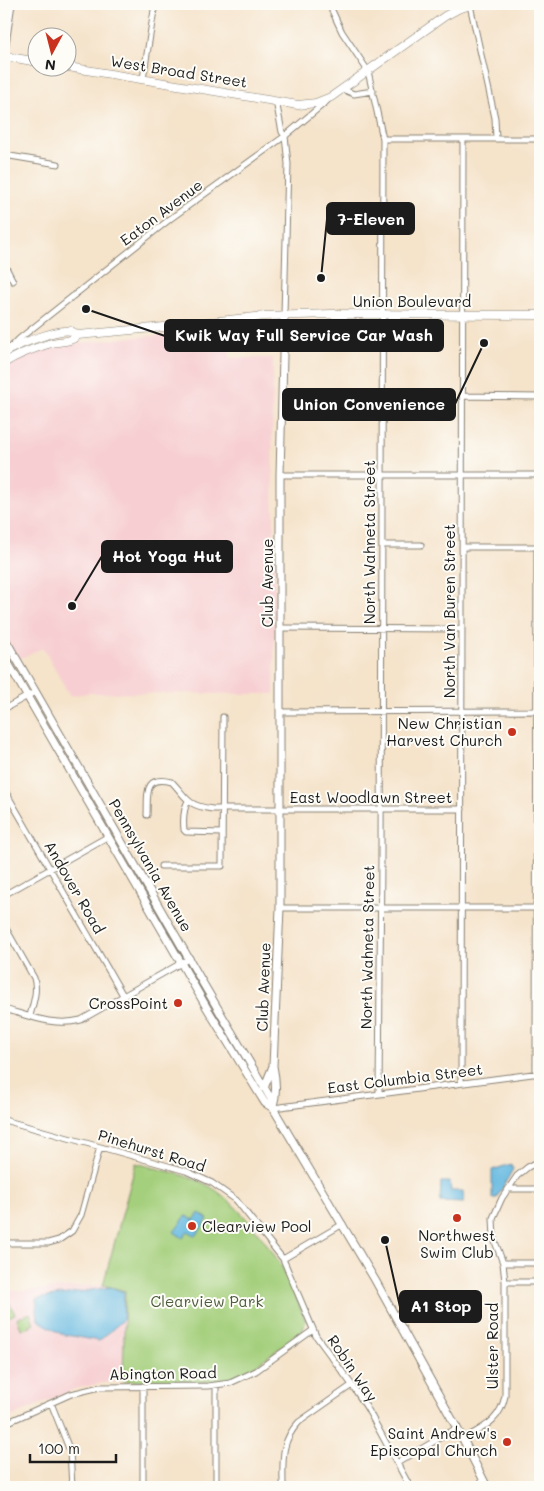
<svg xmlns="http://www.w3.org/2000/svg" width="544" height="1491" viewBox="0 0 544 1491" font-family="Mali,sans-serif">
	<style>
		.built { fill: #f7cfd2 }
		.green { fill: #a4cf7b; stroke: #60764c }
		.water { fill: #63b8e0; stroke: #406a7e }
		.lines { fill: none; stroke-linecap: round; stroke-linejoin: round }
		.street-casing { stroke: #888073; stroke-width: 7 }
		.secondary-casing { stroke: #888073; stroke-width: 9 }
		.primary-casing { stroke: #888073; stroke-width: 9 }
		.street { stroke: #fff; stroke-width: 5 }
		.secondary { stroke: #fff; stroke-width: 7 }
		.primary { stroke: #fff; stroke-width: 8 }
		.poi-dot { fill: #c8321e; stroke: #fdfcf7; stroke-width: 2 }
		.labels { text-anchor: middle; dominant-baseline: central; stroke-width: 4; stroke-linejoin: round; paint-order: stroke }
		.street-label { font-size: 15px; fill: #1c1c1c; stroke: #fdfcf7 }
		.poi-label { font-size: 15px; fill: #1c1c1c; stroke: #fdfcf7; text-anchor: end }
		.park-label { font-size: 15px; fill: #4c5b3d; stroke: #fdfcf7 }
		.leader { fill: none; stroke: #1c1c1c; stroke-width: 2 }
		.callout-dot { fill: #1c1c1c; stroke: #fdfcf7; stroke-width: 2 }
		.callout { fill: #1c1c1c; stroke: #1c1c1c; stroke-width: 2 }
		.callout-label { font-size: 16px; text-anchor: middle; font-weight: bold; fill: #fff }
	</style>
	<rect width="100%" height="100%" fill="#fdfcf7"/>
	<filter id="ink" filterUnits="userSpaceOnUse"><feTurbulence type="fractalNoise" baseFrequency=".02" numOctaves="2"/><feDisplacementMap in="SourceGraphic" scale="10" xChannelSelector="R" yChannelSelector="G"/><feConvolveMatrix kernelMatrix="1 2 1 2 8 2 1 2 1" color-interpolation-filters="sRGB"/></filter>
	<filter id="wash" filterUnits="userSpaceOnUse"><feTurbulence type="fractalNoise" baseFrequency=".0096" numOctaves="4" result="noise"/><feDisplacementMap in="SourceGraphic" scale="20" xChannelSelector="R" yChannelSelector="G"/><feGaussianBlur stdDeviation="1.12" result="paint"/><feColorMatrix in="noise" values="0 0 0 0 0 0 0 0 0 0 0 0 0 0 0 0 0 1.4 0 .05"/><feComposite in="paint" operator="in"/></filter>
	<g filter="url(#wash)">
		<rect width="100%" height="100%" fill="#f5e3ca"/>
		<path class="built" d="M227,331L230,358H273L272,436L275,568L274,694L88,693L70,696L43,648L18,659L4,634V367L20,357L43,348L124,338Z
			M103,1285L125,1291L123,1381L109,1382L77,1388L4,1420V1290L22,1291Z"/>
		<path class="green" d="M136,1163C160,1170 187,1174 209,1186C234,1200 264,1238 279,1262C290,1280 297,1301 306,1321L302,1332L251,1369L229,1379L208,1382L123,1381L125,1291L103,1285Z
			M10,1304L15,1314L4,1319V1307Z
			M30,1313L34,1323L30,1325L31,1327L21,1329L17,1318Z"/>
		<path class="water" d="M511,1164L513,1169L497,1198H492V1170Z
			M441,1182H450L451,1191H463L464,1203L440,1202Z
			M199,1213L208,1219L196,1236L188,1231L183,1238L174,1232L186,1216L194,1220Z
			M111,1287L124,1292L123,1320L99,1341L61,1334L38,1320L36,1299Z"/>
	</g>
	<g filter="url(#ink)">
		<g class="lines">
			<g class="street-casing">
				<path id="street" d="M329,4L342,32L368,71L383,139L381,859L379,1093
					M470,5L495,118L496,139
					M4,57L12,4
					M143,79L155,4
					M342,89L354,94L373,91
					M276,101L282,132L285,136L288,164L284,315
					M383,139H540
					M4,155L58,164
					M4,264L13,281
					M9,349L19,339L170,219L285,136L327,101
					M462,396L540,397
					M280,475H540
					M382,545H421
					M462,547H540
					M281,628L462,629
					M4,709L35,692
					M280,712L540,711
					M4,789L124,997
					M188,801C183,810 183,820 184,830L186,832L222,833
					M147,815C148,794 143,775 172,782C188,799 186,805 212,809H462
					M161,866H222L223,717
					M4,895L107,837
					M280,908H540
					M4,925L34,978C38,991 33,1003 30,1016
					M4,1009C29,1016 54,1027 81,1020L190,958
					M536,1074L537,547
					M461,1083L463,139
					M273,1108L540,1073
					M4,1120L186,1171L212,1183L236,1200L283,1259L316,1336L352,1385L367,1408L410,1487
					M508,1189H540
					M4,1243H48L59,1240L72,1231L81,1215L100,1147
					M283,1259L343,1224
					M503,1263H540
					M505,1282H540
					M143,1386V1487
					M51,1403L70,1451L72,1487
					M4,1424L71,1394L100,1387L208,1386L230,1383L256,1371L313,1330
					M463,1439C484,1427 500,1421 505,1396V1282L503,1263L494,1239L493,1218L502,1198L517,1176L528,1167L540,1161
					M397,1463L457,1428
					M216,1487V1385
					M283,1487C283,1461 280,1442 299,1422L352,1385
					M534,1487L540,1485"/>
			</g>
			<g class="secondary-casing">
				<path id="secondary" d="M4,637L204,985L264,1087L271,1099L273,1108L375,1280L463,1439L487,1487
					M4,656L207,1008L260,1095L265,1103L273,1108
					M264,1088L273,1066
					M273,1106C277,1093 276,1080 273,1066L280,908V475L284,315"/>
			</g>
			<g class="primary-casing">
				<path id="primary" d="M4,56L38,62
					M68,67L298,105L316,103L331,97L445,16L458,9L474,4
					M4,353C15,345 59,328 71,331C73,332 76,334 78,335L164,327L265,316L332,314L540,315
					M4,363C18,354 32,349 48,344C59,340 69,344 78,335"/>
			</g>
			<use href="#street" class="street"/>
			<use href="#secondary" class="secondary"/>
			<use href="#primary" class="primary"/>
		</g>
	</g>
	<g class="poi-dot">
		<circle cx="512" cy="732" r="5"/>
		<circle cx="178" cy="1003" r="5"/>
		<circle cx="457" cy="1218" r="5"/>
		<circle cx="192" cy="1226" r="5"/>
		<circle cx="507" cy="1442" r="5"/>
	</g>
	<g class="labels">
		<g class="street-label">
			<text transform="translate(179 71) rotate(9)">West Broad Street</text>
			<text transform="translate(161 212) rotate(-37)">Eaton Avenue</text>
			<text x="412" y="301">Union Boulevard</text>
			<text transform="translate(369 542) rotate(-90)">North Wahneta Street</text>
			<text transform="translate(267 583) rotate(-90)">Club Avenue</text>
			<text transform="translate(449 611) rotate(-90)">North Van Buren Street</text>
			<text x="371" y="797">East Woodlawn Street</text>
			<text transform="translate(151 865) rotate(60)">Pennsylvania Avenue</text>
			<text transform="translate(75 887) rotate(60)">Andover Road</text>
			<text transform="translate(367 947) rotate(-89)">North Wahneta Street</text>
			<text transform="translate(263 987) rotate(-88)">Club Avenue</text>
			<text transform="translate(405 1078) rotate(-7)">East Columbia Street</text>
			<text transform="translate(152 1150) rotate(17)">Pinehurst Road</text>
			<text transform="translate(492 1346) rotate(-90)">Ulster Road</text>
			<text transform="translate(353 1368) rotate(56)">Robin Way</text>
			<text transform="translate(163 1373) rotate(-1)">Abington Road</text>
		</g>
		<g class="poi-label">
			<text x="502" y="723">New Christian<tspan x="502" dy="17">Harvest Church</tspan></text>
			<text x="168" y="1003">CrossPoint</text>
			<text x="202" y="1226" text-anchor="start">Clearview Pool</text>
			<text x="457" y="1235" text-anchor="middle">Northwest<tspan x="457" dy="17">Swim Club</tspan></text>
			<text x="497" y="1433">Saint Andrew's<tspan x="497" dy="17">Episcopal Church</tspan></text>
		</g>
		<g class="park-label">
			<text x="207" y="1301">Clearview Park</text>
		</g>
	</g>
	<path class="leader" d="M321 278L327 219M86 309L165 336M484 343L455 404M72 606L102 556M385 1240L400 1307"/>
	<g class="callout-dot">
		<circle cx="321" cy="278" r="5"/>
		<circle cx="86" cy="309" r="5"/>
		<circle cx="484" cy="343" r="5"/>
		<circle cx="72" cy="606" r="5"/>
		<circle cx="385" cy="1240" r="5"/>
	</g>
	<g class="callout">
		<rect x="327" y="203" width="87" height="31" rx="5"/>
		<rect x="165" y="320" width="278" height="31" rx="5"/>
		<rect x="283" y="389" width="172" height="31" rx="5"/>
		<rect x="102" y="541" width="130" height="31" rx="5"/>
		<rect x="400" y="1291" width="81" height="31" rx="5"/>
	</g>
	<g class="callout-label">
		<text x="371" y="225">7-Eleven</text>
		<text x="304" y="341">Kwik Way Full Service Car Wash</text>
		<text x="369" y="410">Union Convenience</text>
		<text x="167" y="562">Hot Yoga Hut</text>
		<text x="441" y="1312">A1 Stop</text>
	</g>
	<rect width="544" height="1491" fill="none" stroke="#fdfcf7" stroke-width="20"/>
	<g transform="translate(52 52) rotate(187)"><circle r="24" fill="#fdfcf7" stroke="#a3a29f"/>
	<path d="M0-4L9 19L0 12L-9 19Z" fill="#c8321e"/>
	<text y="-8" font-size="14" font-weight="bold" text-anchor="middle" fill="#1c1c1c">N</text>
	</g>
	<path d="M30 1454v8h86v-8" fill="none" stroke="#1c1c1c" stroke-width="2.5"/>
	<text x="38" y="1454" font-size="15" fill="#1c1c1c" stroke="#fdfcf7" stroke-width="4" paint-order="stroke">100 m</text>
</svg>
